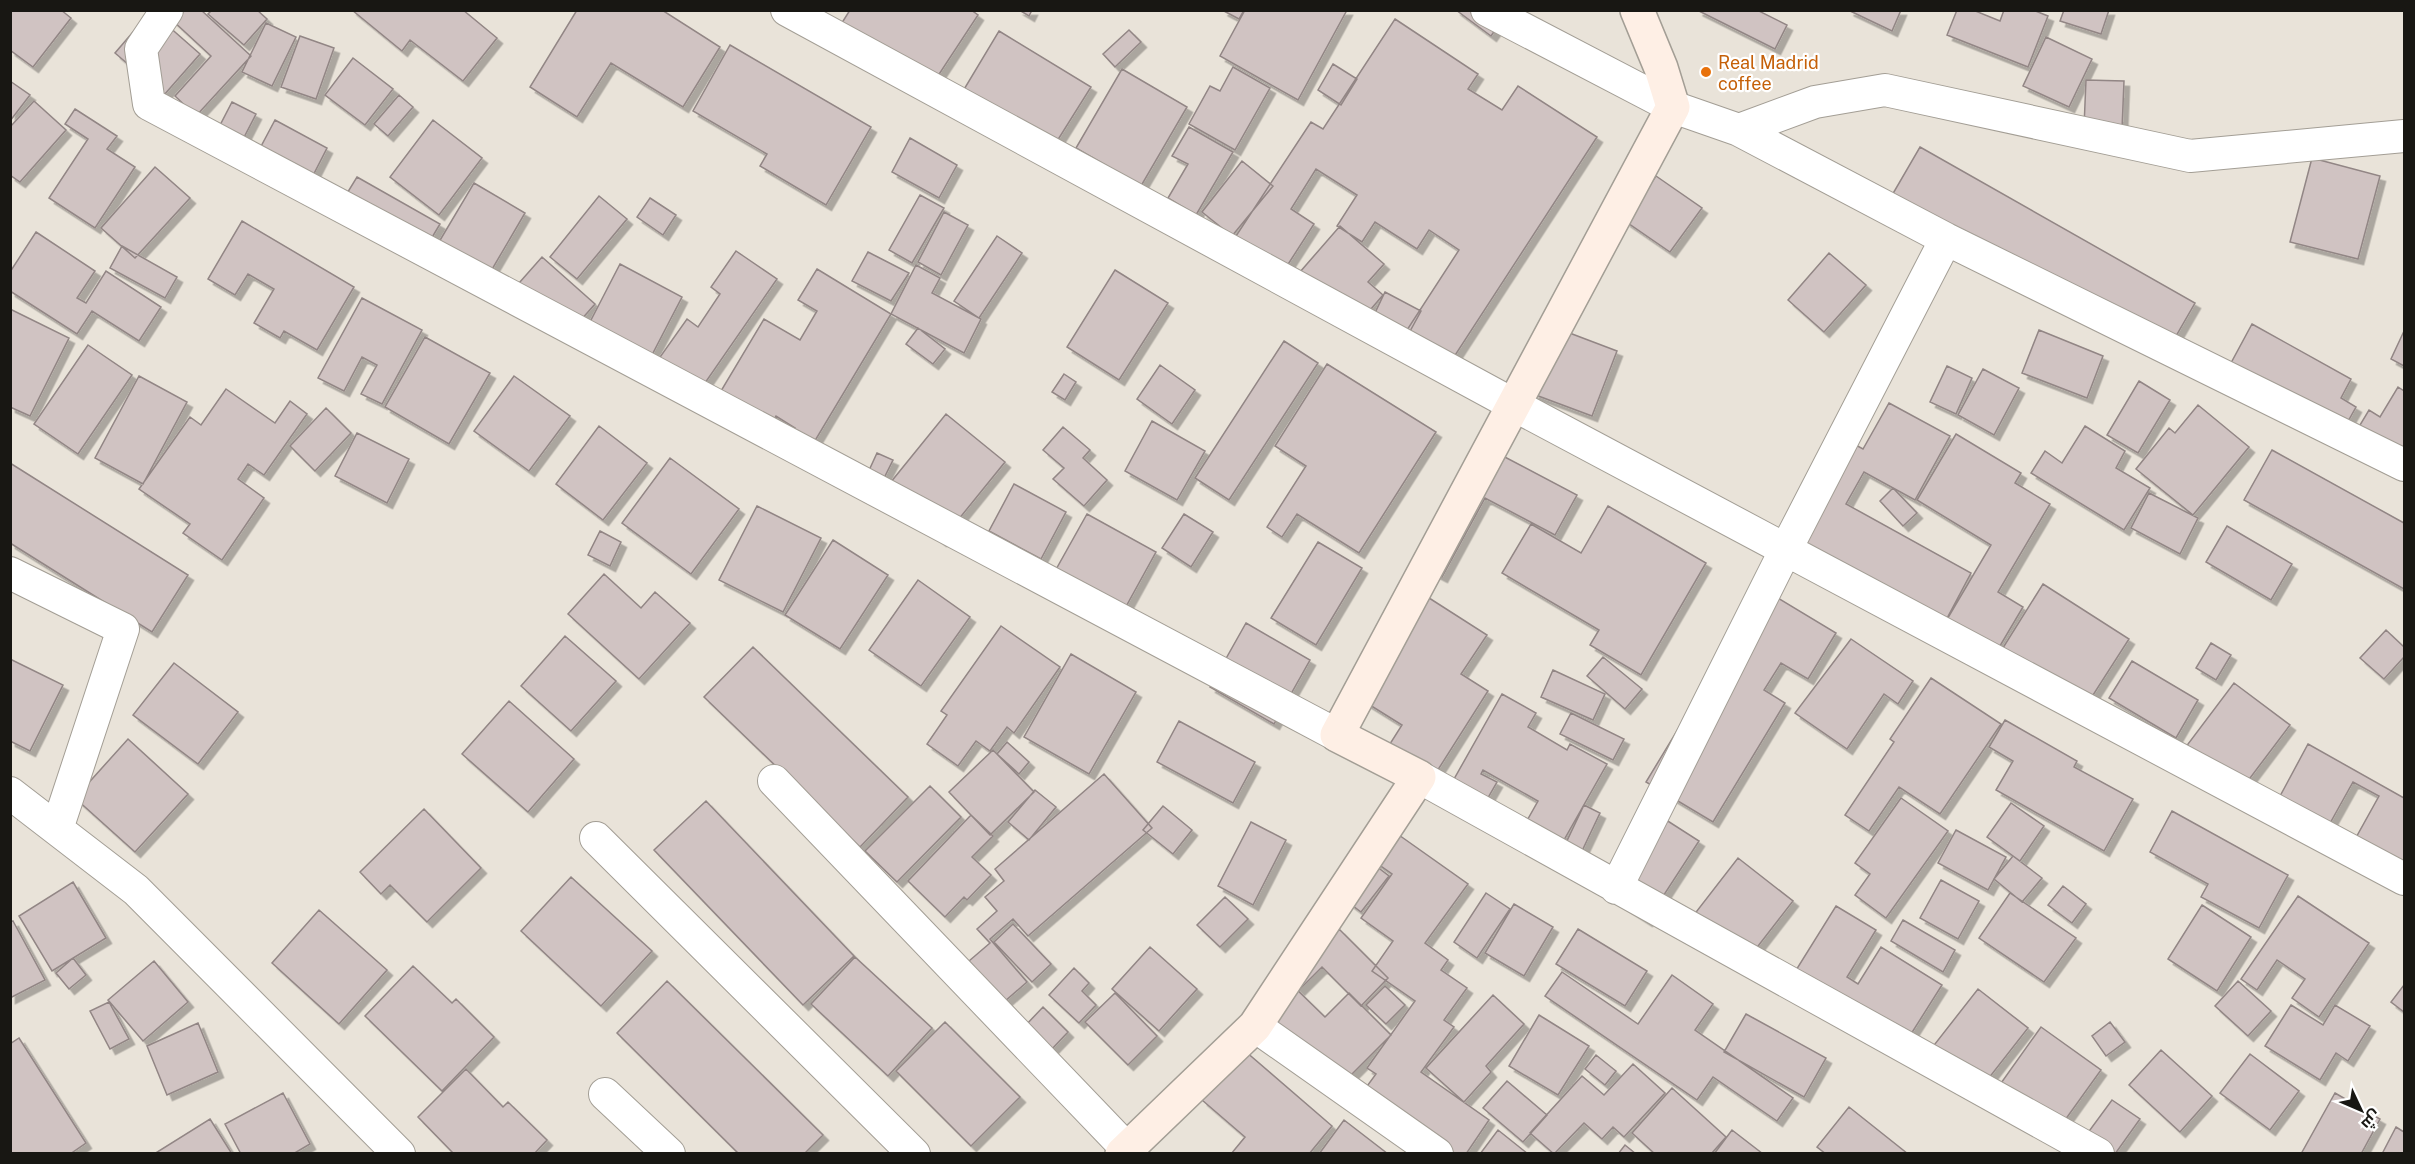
<svg xmlns="http://www.w3.org/2000/svg" width="2415" height="1164" viewBox="0 0 2415 1164" font-family="'Public Sans',Cairo,sans-serif">
	<style>
		.building { fill: #d0c3c2; stroke: #928685; stroke-width: 1.5; filter: url(#shadow) }
		.lines { fill: none; stroke-linecap: round; stroke-linejoin: round }
		.street-casing { stroke: #a39e95; stroke-width: 34 }
		.secondary-casing { stroke: #a39e95; stroke-width: 36 }
		.street { stroke: #fff; stroke-width: 32 }
		.secondary { stroke: #feefe5; stroke-width: 33 }
		.food-dot { fill: #e8710a; stroke: #fff; stroke-width: 2 }
		.labels { text-anchor: middle; dominant-baseline: central; stroke-width: 4.5; stroke-linejoin: round; paint-order: stroke }
		.food-label { font-size: 18px; fill: #c56008; stroke: #fff; text-anchor: start }
	</style>
	<defs>
		<filter id="shadow"><feDropShadow dx="5.5" dy="5.5" stdDeviation="0" flood-color="#0004"/></filter>
	</defs>
	<rect width="100%" height="100%" fill="#e9e3d9"/>
	<path class="building" d="M10,10H61L71,18L33,67L10,50Z
		M179,10H201L251,56L196,116L175,96L211,56L172,20Z
		M212,10H257L267,19L244,45L208,14Z
		M352,10H463L497,38L463,81L410,40L402,51Z
		M577,10H662L720,47L683,107L611,63L577,117L530,87Z
		M850,10H971L978,15L930,88L838,29Z
		M1019,10H1032L1029,16Z
		M1222,10H1244L1239,19Z
		M1245,10H1347L1298,100L1220,56Z
		M1456,10H1509L1491,36Z
		M1697,10H1757L1787,25L1775,49Z
		M1848,10H1901L1892,31Z
		M1957,10H1973L2000,21L2004,10H2033L2048,16L2028,67L1947,35Z
		M2064,10H2109L2101,34L2060,21Z
		M151,11L200,54L164,95L115,53Z
		M1395,19L1478,74L1468,89L1502,110L1518,86L1597,137L1452,360L1407,330L1459,250L1429,230L1417,249L1375,222L1362,242L1337,226L1357,195L1316,169L1291,209L1314,224L1285,269L1236,236L1311,122L1323,129Z
		M266,23L296,37L272,86L242,72Z
		M1129,30L1141,42L1115,67L1103,54Z
		M999,31L1091,87L1054,146L963,91Z
		M300,36L334,48L316,99L281,87Z
		M2046,37L2092,59L2069,107L2023,86Z
		M730,45L871,127L826,205L760,166L767,154L693,111Z
		M353,58L393,89L365,125L325,95Z
		M1333,64L1357,79L1341,105L1318,90Z
		M1233,67L1270,88L1235,150L1189,124L1210,86L1220,91Z
		M1122,69L1187,107L1141,186L1076,148Z
		M2086,80L2124,81L2122,129L2084,127Z
		M10,81L30,95L10,121Z
		M399,95L413,107L388,136L374,124Z
		M34,101L66,130L20,182L10,175V127Z
		M232,102L256,114L240,145L216,133Z
		M75,109L117,136L107,149L135,167L95,228L49,198L88,139L65,124Z
		M275,120L327,148L302,197L249,169Z
		M433,120L482,158L439,215L390,177Z
		M1189,127L1233,152L1196,215L1168,198L1188,164L1172,156Z
		M910,138L957,165L939,198L892,172Z
		M1920,147L2195,303L2165,355L1884,209Z
		M2312,158L2380,176L2358,259L2290,242Z
		M1242,161L1273,186L1232,236L1202,212Z
		M155,167L190,198L135,258L101,228Z
		M1656,176L1702,208L1670,252L1625,221Z
		M357,177L440,224L421,256L338,208Z
		M474,183L525,213L484,283L433,252Z
		M920,195L944,208L912,263L889,250Z
		M599,196L627,219L577,279L550,257Z
		M650,198L676,215L663,235L637,217Z
		M944,212L968,225L941,275L918,262Z
		M242,221L354,287L317,350L284,331L280,338L254,323L274,289L248,274L235,295L208,279Z
		M1340,226L1384,264L1368,282L1383,295L1359,323L1300,272Z
		M36,232L95,271L77,298L86,303L106,271L161,307L139,341L92,311L77,334L10,291V272Z
		M997,236L1022,253L979,318L954,301Z
		M122,246L177,277L165,298L110,268Z
		M736,251L777,279L696,396L653,367L687,319L698,327L720,294L711,287Z
		M868,252L909,273L891,301L852,281Z
		M1829,253L1866,285L1824,332L1788,300Z
		M542,257L595,304L565,338L512,291Z
		M620,264L682,297L641,376L590,322Z
		M916,265L940,278L932,293L981,319L964,353L891,314Z
		M817,269L891,314L807,454L786,443L795,428L776,416L764,438L712,406L764,319L800,340L817,311L798,300Z
		M1115,270L1168,303L1119,380L1067,347Z
		M1385,292L1421,311L1409,333L1374,315Z
		M362,298L422,330L382,404L361,394L377,365L362,357L344,391L318,378Z
		M10,309L69,338L30,416L10,407Z
		M2252,324L2351,379L2341,398L2356,407L2337,441L2224,376Z
		M918,328L945,349L933,364L906,344Z
		M1559,329L1617,351L1592,416L1533,394Z
		M2039,330L2103,356L2087,398L2022,373Z
		M2404,331V366L2391,359Z
		M425,337L490,373L449,444L385,407Z
		M1284,341L1318,363L1229,500L1195,478Z
		M88,345L132,375L78,454L34,424Z
		M1327,364L1436,432L1359,553L1297,514L1282,537L1267,527L1306,466L1275,446Z
		M1160,365L1195,390L1172,424L1137,399Z
		M1947,366L1972,378L1956,414L1930,402Z
		M1983,369L2019,388L1994,435L1958,415Z
		M1064,374L1076,382L1065,400L1052,392Z
		M139,376L187,402L143,484L95,458Z
		M514,376L570,416L529,471L474,431Z
		M2139,381L2170,400L2138,453L2107,435Z
		M2398,387L2404,391V472L2351,440L2369,410L2380,417Z
		M226,389L275,423L290,401L307,414L264,475L248,464L238,479L264,498L222,560L183,533L190,524L139,489L190,417L201,425Z
		M1889,403L1950,436L1915,500L1864,472L1846,504L1971,573L1945,622L1787,536L1841,437L1863,449Z
		M2198,405L2249,447L2193,515L2136,469L2169,428L2175,433Z
		M326,408L351,433L315,471L290,446Z
		M946,414L1005,462L941,541L882,493Z
		M1152,421L1205,451L1177,500L1125,471Z
		M599,426L647,463L603,520L556,484Z
		M2085,426L2125,451L2116,468L2150,488L2124,530L2031,473L2045,451L2062,463Z
		M1063,427L1090,450L1083,458L1107,480L1084,506L1053,479L1064,468L1043,450Z
		M357,433L409,459L387,503L335,476Z
		M1956,434L2021,473L2015,483L2050,504L1998,592L2023,607L1997,651L1946,621L1991,545L1917,500Z
		M1480,444L1577,495L1555,535L1485,498L1442,577L1417,564Z
		M2272,450L2404,523V589L2244,500Z
		M877,453L893,460L881,484L866,477Z
		M670,458L739,509L691,574L622,523Z
		M10,463L188,575L152,632L10,543Z
		M1014,484L1066,512L1041,559L989,531Z
		M1893,488L1917,513L1903,526L1880,501Z
		M2149,493L2198,518L2180,554L2131,528Z
		M757,506L821,538L783,612L719,580Z
		M1608,506L1706,563L1641,675L1590,645L1599,630L1502,573L1531,524L1581,553Z
		M1087,514L1156,552L1118,621L1049,582Z
		M1184,514L1213,532L1191,567L1162,548Z
		M2227,526L2292,564L2271,600L2206,562Z
		M600,531L621,542L610,566L588,555Z
		M833,540L888,575L840,649L785,615Z
		M1318,542L1362,568L1316,645L1271,618Z
		M604,574L641,608L655,592L690,623L639,679L568,614Z
		M918,580L970,617L921,686L869,650Z
		M2043,584L2129,639L2086,706L2001,651Z
		M1415,589L1487,635L1461,674L1488,691L1427,787L1381,758L1402,725L1349,692Z
		M1763,589L1836,633L1808,679L1781,663L1764,690L1785,703L1713,822L1646,782Z
		M1246,623L1310,660L1274,724L1210,687Z
		M1001,626L1060,667L1014,733L1007,727L990,751L976,741L958,766L927,744L947,715L941,711Z
		M2386,630L2404,647V657L2384,679L2360,658Z
		M565,636L616,681L571,731L521,686Z
		M1851,639L1913,681L1898,704L1884,694L1847,749L1795,713Z
		M2211,643L2231,655L2216,680L2196,668Z
		M753,647L908,797L860,847L704,697Z
		M1071,654L1136,692L1089,774L1024,737Z
		M1603,657L1642,689L1625,709L1587,676Z
		M10,659L63,685L30,751L10,741Z
		M2132,661L2198,700L2176,738L2109,698Z
		M174,663L238,712L198,764L133,715Z
		M1553,670L1605,694L1593,720L1541,697Z
		M1931,678L2001,724L1940,814L1899,787L1869,831L1845,815L1894,742L1890,739Z
		M2234,683L2290,725L2241,790L2185,748Z
		M1502,694L1536,713L1528,727L1567,750L1570,744L1607,764L1556,854L1520,833L1538,801L1483,770L1481,774L1497,782L1478,815L1445,795Z
		M509,701L574,759L528,812L462,754Z
		M1571,713L1624,739L1613,760L1560,734Z
		M2005,720L2077,761L2074,767L2133,799L2104,851L1996,790L2013,761L1989,747Z
		M1179,721L1255,762L1233,803L1157,762Z
		M128,739L188,794L135,852L75,798Z
		M1007,742L1029,762L1019,774L997,754Z
		M2308,744L2404,798V871L2353,843L2379,796L2353,782L2329,825L2279,798Z
		M993,750L1034,792L990,835L949,792Z
		M1104,774L1152,828L1028,936L1013,919L990,939L1027,982L1004,1002L969,961L990,943L977,929L997,911L985,897L1004,881L995,869Z
		M930,786L961,817L897,882L865,851Z
		M1035,790L1056,807L1029,840L1008,822Z
		M1901,798L1948,831L1886,918L1855,895L1870,874L1855,863Z
		M706,801L854,956L803,1005L654,850Z
		M2011,803L2044,826L2020,861L1987,837Z
		M1584,805L1600,813L1581,853L1565,845Z
		M1163,806L1192,830L1173,854L1143,830Z
		M424,809L481,868L427,922L390,885L381,894L360,872Z
		M1649,809L1699,841L1647,921L1597,889Z
		M2172,811L2288,875L2259,928L2201,897L2208,884L2150,852Z
		M971,815L993,836L972,857L991,875L967,900L964,897L945,917L908,881Z
		M1251,822L1286,840L1253,905L1218,886Z
		M1389,828L1468,884L1425,943L1448,960L1441,970L1467,988L1444,1020L1454,1027L1421,1072L1489,1120L1466,1154H1447L1362,1093L1376,1074L1367,1068L1415,1001L1372,971L1393,941L1361,918L1392,874L1368,857Z
		M1956,830L2006,857L1988,890L1938,863Z
		M2013,856L2042,878L2022,902L1994,879Z
		M1738,858L1793,901L1748,959L1693,916Z
		M1372,863L1389,876L1361,912L1344,899Z
		M571,877L652,951L601,1006L521,931Z
		M1941,880L1979,901L1958,939L1920,918Z
		M73,882L106,938L52,971L19,916Z
		M2063,886L2086,904L2072,923L2048,905Z
		M1486,893L1510,909L1477,958L1454,942Z
		M2010,893L2076,938L2044,982L1979,938Z
		M2298,896L2369,943L2319,1017L2292,998L2305,979L2277,960L2257,990L2241,979Z
		M1225,897L1248,919L1220,947L1197,925Z
		M1514,904L1553,927L1524,976L1485,953Z
		M2202,905L2251,937L2217,991L2168,959Z
		M1836,906L1876,930L1847,977L1858,984L1881,947L1942,985L1899,1053L1788,983Z
		M319,910L387,970L339,1024L272,963Z
		M1903,920L1955,950L1943,972L1891,941Z
		M13,921L45,980L10,998V922Z
		M1013,924L1051,964L1032,982L994,942Z
		M1339,929L1388,978L1361,1006L1322,967L1297,992L1287,981Z
		M1578,929L1647,971L1625,1006L1556,964Z
		M1150,947L1197,989L1159,1031L1112,989Z
		M855,957L932,1028L888,1076L811,1004Z
		M73,958L86,975L69,989L56,973Z
		M154,961L188,1002L143,1041L108,1000Z
		M413,966L452,1003L456,999L494,1037L442,1091L365,1016Z
		M1074,968L1089,983L1082,991L1096,1005L1079,1023L1049,995Z
		M1562,972L1638,1024L1672,975L1713,1004L1695,1030L1793,1098L1777,1121L1713,1077L1697,1100L1545,996Z
		M667,981L823,1135L804,1154H739L617,1033Z
		M2238,981L2271,1011L2248,1036L2215,1006Z
		M1290,983L1325,1017L1349,993L1391,1035L1343,1083L1256,1017Z
		M2404,985V1012L2391,1002Z
		M1385,986L1405,1005L1386,1024L1366,1005Z
		M1978,989L2028,1028L1974,1097L1924,1058Z
		M1115,993L1157,1036L1128,1065L1085,1022Z
		M1493,995L1524,1024L1486,1066L1491,1072L1464,1102L1426,1068Z
		M109,1002L129,1039L110,1049L90,1011Z
		M2291,1005L2323,1025L2335,1005L2370,1026L2348,1061L2336,1053L2320,1080L2265,1046Z
		M1043,1007L1068,1032L1051,1050L1025,1026Z
		M1746,1014L1826,1058L1804,1097L1724,1052Z
		M1539,1015L1589,1046L1558,1095L1509,1066Z
		M945,1022L1020,1097L971,1146L896,1071Z
		M2110,1022L2125,1042L2106,1056L2092,1036Z
		M198,1023L218,1072L167,1095L147,1046Z
		M2041,1027L2101,1070L2055,1134L1989,1100Z
		M19,1038L86,1143L70,1154H10V1044Z
		M2161,1050L2212,1096L2180,1132L2129,1085Z
		M1245,1051L1332,1126L1309,1154H1231L1245,1137L1202,1100Z
		M2250,1054L2299,1091L2270,1130L2220,1093Z
		M1596,1055L1616,1071L1605,1085L1585,1069Z
		M1633,1064L1665,1093L1624,1137L1613,1127L1602,1139L1584,1123L1554,1154L1530,1133L1582,1076L1604,1095Z
		M466,1069L503,1107L508,1102L547,1140L534,1154H454L418,1117Z
		M1507,1081L1547,1115L1523,1142L1483,1108Z
		M1672,1088L1726,1137L1711,1154H1655L1632,1133Z
		M283,1093L310,1144L293,1154H241L225,1124Z
		M2335,1093L2380,1119L2361,1154H2301Z
		M2112,1100L2140,1119L2115,1154H2106L2084,1138Z
		M1849,1107L1908,1154H1826L1817,1147Z
		M210,1119L232,1154H154Z
		M1344,1120L1388,1154H1319Z
		M2396,1127L2404,1132V1154H2382Z
		M1498,1130L1528,1154H1480Z
		M1732,1130L1763,1154H1714Z
		M1625,1145L1636,1154H1618Z"/>
	<g class="lines">
		<g class="street-casing">
			<path id="street" d="M167,10L141,49L149,104L1337,735
				M787,10L1514,405L2404,879
				M1487,10L1673,107L1739,130L1946,239L2404,465
				M1739,130L1815,102L1885,90L2190,156L2404,136
				M10,573L123,629L57,829
				M1419,777L2098,1154
				M774,781L1127,1149
				M10,793L136,890L399,1154
				M596,838L914,1154
				M1616,888L1786,549L1946,239
				M1255,1026L1437,1154
				M605,1094L669,1154"/>
		</g>
		<g class="secondary-casing">
			<path id="secondary" d="M1122,1154L1255,1026L1419,777L1337,735L1673,107L1661,68L1637,10"/>
		</g>
		<use href="#street" class="street"/>
		<use href="#secondary" class="secondary"/>
	</g>
	<circle class="food-dot" cx="1706" cy="72" r="6"/>
	<g class="labels">
		<g class="food-label">
			<text x="1718" y="62">Real Madrid<tspan x="1718" dy="21">coffee</tspan></text>
		</g>
	</g>
	<rect width="2415" height="1164" fill="none" stroke="#181713" stroke-width="24"/>
	<g transform="translate(2361 1110) rotate(134)" stroke="#ffffff" stroke-width="4.5" paint-order="stroke">
	<path d="M0-4.5L10 22L0 15L-10 22Z" fill="#181713"/>
	<text y="-9" font-size="16" font-weight="bold" text-anchor="middle" fill="#181713">ش</text>
	</g>
</svg>
